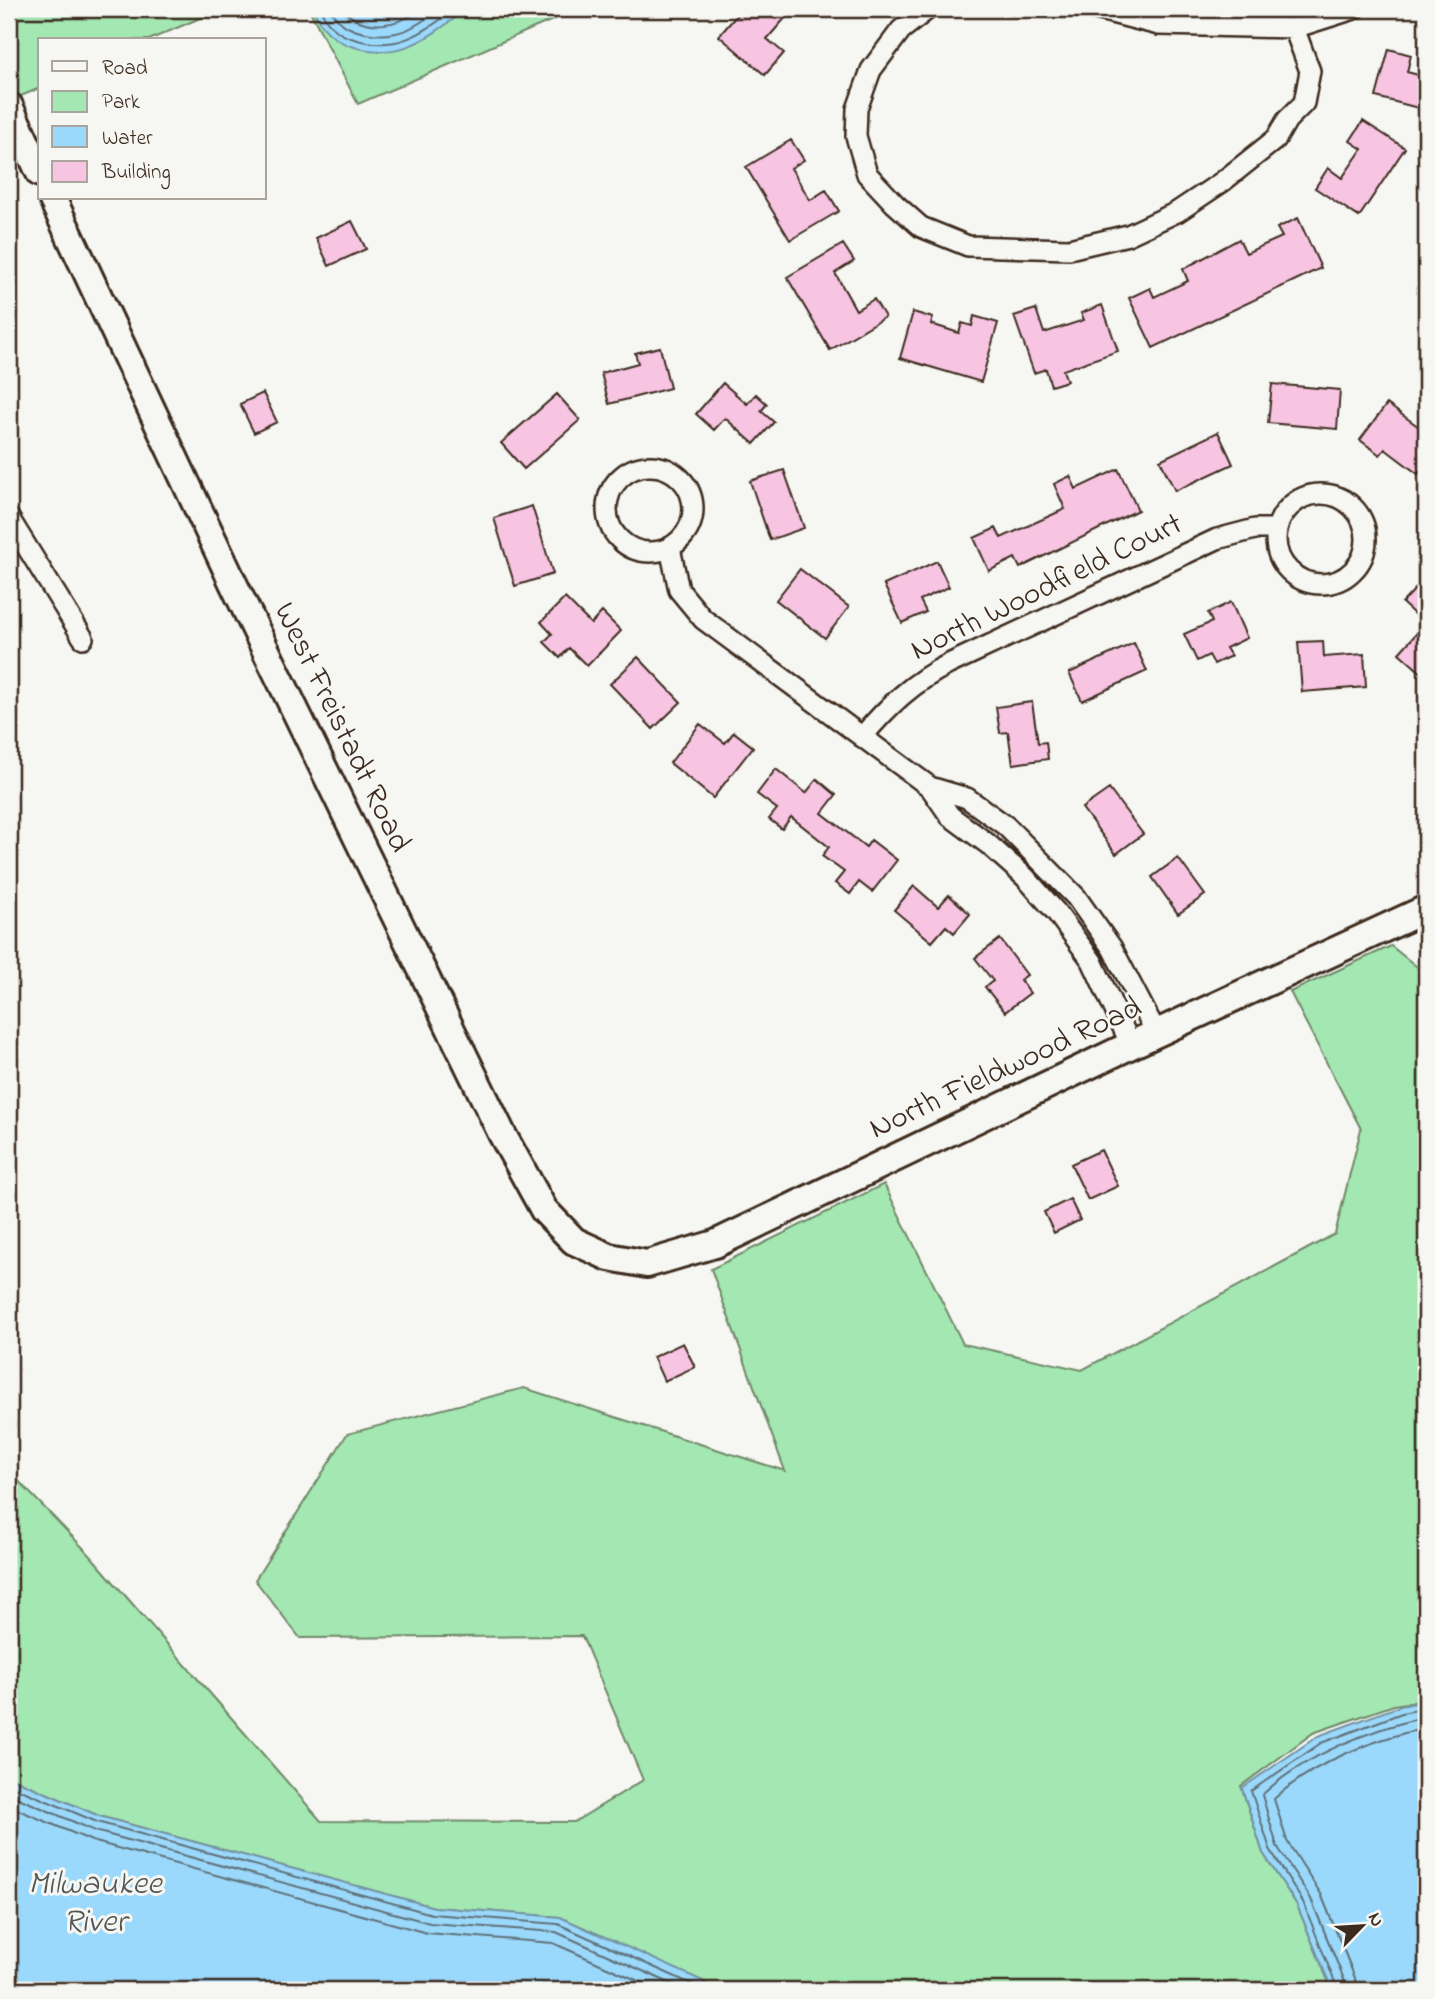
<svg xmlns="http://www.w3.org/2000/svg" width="1435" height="1999" viewBox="0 0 1435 1999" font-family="'Indie Flower',sans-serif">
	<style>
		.green { fill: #a3e7b2; stroke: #6f8868; stroke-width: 2 }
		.water { fill: #9ad9fc; stroke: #7493a3; stroke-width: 2 }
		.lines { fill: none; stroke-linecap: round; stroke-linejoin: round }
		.shore { stroke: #617077; stroke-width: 2 }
		.building { fill: #f7c4e2; stroke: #3b2a1e; stroke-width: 2 }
		.street-casing { stroke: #3b2a1e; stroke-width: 24 }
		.secondary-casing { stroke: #3b2a1e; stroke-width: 32 }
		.street { stroke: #f6f6f2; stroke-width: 19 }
		.secondary { stroke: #f6f6f2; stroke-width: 26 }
		.labels { text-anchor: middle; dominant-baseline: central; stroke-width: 6; stroke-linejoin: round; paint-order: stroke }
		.street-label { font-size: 32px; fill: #3b2a1e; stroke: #f6f6f2 }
		.water-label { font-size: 33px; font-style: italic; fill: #535656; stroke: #f6f6f2 }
	</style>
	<rect width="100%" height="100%" fill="#f6f6f2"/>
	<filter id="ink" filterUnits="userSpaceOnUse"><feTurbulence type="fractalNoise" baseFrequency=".0143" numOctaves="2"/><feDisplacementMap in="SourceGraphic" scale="14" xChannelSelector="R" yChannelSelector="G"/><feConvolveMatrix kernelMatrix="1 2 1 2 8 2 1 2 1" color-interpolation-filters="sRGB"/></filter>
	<g filter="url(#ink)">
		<path class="green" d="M9,9H221L149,40H40V88L9,101Z
			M309,9H578L358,104Z
			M1391,946L1426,974V1700L1394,1705L1313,1733L1241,1786L1263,1853L1297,1905L1332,1990H711L702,1981L560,1917L434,1907L99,1816L9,1777V1471L90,1555L321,1821L574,1822L643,1780L582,1636L300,1638L255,1580L347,1434L524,1388L785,1471L711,1269L884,1184L963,1344L1082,1370L1335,1234L1361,1129L1290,992Z"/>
		<path class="water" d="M313,9H467C429,37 401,62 351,46C333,40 320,27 313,9Z
			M1426,1701V1990H1332L1297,1905L1263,1853L1242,1788L1318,1736L1400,1706Z
			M9,1777L99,1816L434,1907L560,1917L703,1981L711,1990H9Z"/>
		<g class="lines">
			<path class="shore" d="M321,9C325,22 337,34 351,38C395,53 420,35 455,9
				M330,9C337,23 350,30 365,33C398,39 414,28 440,9
				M342,9C365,33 398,26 422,9
				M9,1785L97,1822L432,1914L558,1924L698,1987L701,1990
				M9,1794L95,1831L430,1923L556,1932L685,1990
				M9,1806L92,1841L427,1933L553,1943L659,1990
				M1338,1990L1303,1902L1270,1849L1251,1791L1321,1743L1402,1713L1426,1708
				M1347,1990L1345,1982L1311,1899L1277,1846L1262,1795C1303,1756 1370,1729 1426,1717
				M1357,1990L1355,1978L1321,1894L1287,1841L1274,1799C1314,1762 1373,1739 1426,1728"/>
		</g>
		<path class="building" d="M742,9H793L767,39L784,53L765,75L719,36Z
			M1389,49L1411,55L1407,72L1426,77V110L1376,97Z
			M1363,121L1405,148L1359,217L1315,188L1328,168L1342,178L1362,149L1350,141Z
			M791,140L804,160L791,168L810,200L826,190L839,211L790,240L746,167Z
			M1298,218L1321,268L1153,348L1129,298L1150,288L1154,297L1188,281L1183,269L1239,239L1246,253L1282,237L1277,228Z
			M352,221L366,249L329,266L316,238Z
			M843,244L854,261L835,273L856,310L874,299L885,317L830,350L787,277Z
			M1102,305L1118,351L1063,370L1067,381L1051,386L1046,369L1034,373L1014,316L1036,309L1044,333L1084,320L1081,313Z
			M913,312L933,318L931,324L959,333L962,323L972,326L974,316L998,323L981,382L900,358Z
			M660,347L670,388L609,404L601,373L638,363L635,353Z
			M723,383L747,404L756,394L767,404L761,411L774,422L754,444L725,418L714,430L696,414Z
			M1272,384L1340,390L1337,429L1268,423Z
			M263,393L277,422L254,433L240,404Z
			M557,394L580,420L524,469L501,443Z
			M1387,404L1426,432V463L1418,474L1385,449L1380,455L1360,440Z
			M1218,432L1233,464L1175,491L1160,460Z
			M1118,469L1138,510L1020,568L1015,558L989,571L974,538L996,528L1001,538L1065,509L1054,484L1070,476L1076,489Z
			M784,470L804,528L770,540L750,481Z
			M532,506L553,574L515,586L494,518Z
			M937,561L949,587L920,600L926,612L902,623L884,585Z
			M800,569L849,607L825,638L776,600Z
			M1418,586L1426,593V677L1399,653L1425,624L1402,603Z
			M565,598L591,624L602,612L621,631L587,666L569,648L560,658L544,642L552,634L541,622Z
			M1231,602L1247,638L1226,648L1231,656L1214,664L1209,655L1197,661L1184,634L1212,622L1208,613Z
			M1323,641L1324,657L1364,654L1366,687L1302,692L1298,642Z
			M1134,643L1147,671L1082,701L1069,673Z
			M638,657L681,702L653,729L610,684Z
			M1032,702L1038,743L1046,742L1048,759L1013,764L1008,732L1000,733L996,707Z
			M700,724L725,743L734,732L753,747L713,798L670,763Z
			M776,769L806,793L817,779L836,795L822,813L866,847L871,840L897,860L872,892L859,882L850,894L835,883L844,872L822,856L829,847L791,817L782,829L769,819L777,809L757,794Z
			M1109,789L1143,834L1116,854L1082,808Z
			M1178,858L1205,895L1178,914L1152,877Z
			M914,886L938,907L949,895L970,914L954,933L946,926L932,942L894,910Z
			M1000,939L1027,975L1020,980L1030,993L1005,1012L985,987L993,981L975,958Z
			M1101,1150L1118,1186L1088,1200L1071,1164Z
			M1070,1199L1080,1220L1054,1233L1044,1212Z
			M683,1343L695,1367L664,1381L653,1357Z"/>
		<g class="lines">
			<g class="street-casing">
				<path id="street" d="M928,9L901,30L871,70L857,109L856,136L867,174L895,204L921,227L968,246L1069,249L1128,235L1177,212L1222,182L1276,139L1287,120L1304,103L1310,71L1294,28L1159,25L1096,9
					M1294,28L1354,9
					M607 509a43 43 0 1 1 86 0a43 43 0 1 1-86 0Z
					M1276 539a45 45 0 1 1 90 0a45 45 0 1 1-90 0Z
					M9,518L83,638
					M670,548L679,590L703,619L930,787L950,816L988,844L1025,877L1056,912L1092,961L1131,1045
					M862,737C888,706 913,682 949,664L1217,539L1255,529H1277
					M930,787L967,798L1006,826L1076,897L1112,948L1157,1034"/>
			</g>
			<g class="secondary-casing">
				<path id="secondary" d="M9,106L40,173
					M52,198L235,587L502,1134L544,1210L574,1241L609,1257L647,1264L715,1244L1131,1045L1426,909"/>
			</g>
			<use href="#street" class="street"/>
			<use href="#secondary" class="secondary"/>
		</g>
	</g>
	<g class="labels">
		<g class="street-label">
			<text transform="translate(1047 588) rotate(-26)">North Woodfield Court</text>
			<text transform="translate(341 728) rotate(64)">West Freistadt Road</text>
			<text transform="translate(1006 1069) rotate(-25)">North Fieldwood Road</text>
		</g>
		<g class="water-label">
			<text x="95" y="1885">Milwaukee<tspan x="95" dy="38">River</tspan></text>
		</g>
	</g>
	<rect width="1435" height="1999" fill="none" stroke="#f6f6f2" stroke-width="35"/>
	<rect x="18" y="18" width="1400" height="1964" fill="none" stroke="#3b2a1e" stroke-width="2.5" filter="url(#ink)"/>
	<rect x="38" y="38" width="228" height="161" fill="#f6f6f2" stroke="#aba49d" stroke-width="2"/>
	<rect x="52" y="61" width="35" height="10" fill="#f6f6f2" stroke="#aba49d" stroke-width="2"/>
	<text x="102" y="74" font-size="21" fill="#3b2a1e">Road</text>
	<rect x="52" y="91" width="35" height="21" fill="#a3e7b2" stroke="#aba49d" stroke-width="2"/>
	<text x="102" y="108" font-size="21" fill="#3b2a1e">Park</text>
	<rect x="52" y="126" width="35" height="21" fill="#9ad9fc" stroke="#aba49d" stroke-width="2"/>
	<text x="102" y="144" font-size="21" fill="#3b2a1e">Water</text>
	<rect x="52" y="161" width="35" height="21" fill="#f7c4e2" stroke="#aba49d" stroke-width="2"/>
	<text x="102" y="178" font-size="21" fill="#3b2a1e">Building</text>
	<g transform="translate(1362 1926) rotate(65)" stroke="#f6f6f2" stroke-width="5" paint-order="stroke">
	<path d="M0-5L12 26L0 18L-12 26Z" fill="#3b2a1e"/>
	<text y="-10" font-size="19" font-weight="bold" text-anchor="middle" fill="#3b2a1e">N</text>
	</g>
</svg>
